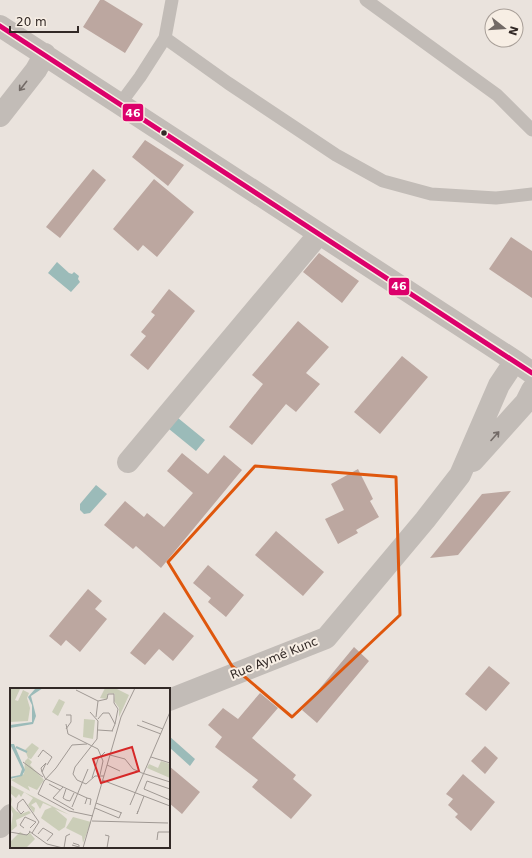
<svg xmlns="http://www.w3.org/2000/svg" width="532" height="858" viewBox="0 0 532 858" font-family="'DejaVu Sans',sans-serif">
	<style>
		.water { fill: #9bbbb9 }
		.building { fill: #bca7a0 }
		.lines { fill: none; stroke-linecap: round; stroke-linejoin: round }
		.service { stroke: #c2bcb7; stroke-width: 13 }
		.minor { stroke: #c2bcb7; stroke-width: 22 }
		.bus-1-casing { stroke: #f7eee4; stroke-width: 8 }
		.bus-1 { stroke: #dc006b; stroke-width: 5 }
		.oneway { stroke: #736b67 }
		.marked { fill: none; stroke: #df570d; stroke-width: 3; stroke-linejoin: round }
		.bus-dot { fill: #322926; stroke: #f7eee4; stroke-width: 1.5 }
		.labels { text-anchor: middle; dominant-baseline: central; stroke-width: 4; stroke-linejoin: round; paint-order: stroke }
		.street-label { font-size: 12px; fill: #322926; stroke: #f7eee4 }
		.inset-river { fill: none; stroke: #9bbbb9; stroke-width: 2 }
		.inset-road { fill: none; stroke: #a09994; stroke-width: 1 }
		.view { fill: #d62828; fill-opacity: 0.15; stroke: #d62828; stroke-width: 2 }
		.inset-edge { fill: none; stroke: #322926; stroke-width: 2 }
		.line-badge { stroke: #f7eee4; stroke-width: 1.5 }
		.badge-label { font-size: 11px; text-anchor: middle; font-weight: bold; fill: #fff }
	</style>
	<rect width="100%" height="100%" fill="#eae3dd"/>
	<path class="water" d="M57,262L69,273L72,274L74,272L79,276L78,279L80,282L71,292L48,273Z
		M178,418L205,440L196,451L169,429Z
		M96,485L107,494L90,513L84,514L80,510V504Z
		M169,736L195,759L190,766L169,747Z"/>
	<path class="building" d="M100,0H104L143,24L125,53L83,27Z
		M145,140L184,165L168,186L132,157Z
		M93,169L106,180L60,238L46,227Z
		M154,179L194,212L157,257L143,245L138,251L113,229Z
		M511,237L532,251V298L489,269Z
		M319,253L359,281L342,303L303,272Z
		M169,289L195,311L148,370L130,355L146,336L141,332L155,315L151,312Z
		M298,321L329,347L306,373L320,384L296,412L286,404L252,445L229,427L263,384L252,375Z
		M402,356L428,377L380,434L354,412Z
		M182,453L208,474L224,455L242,470L161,568L136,546L133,549L104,525L125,501L144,517L147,513L164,527L193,493L167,471Z
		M358,469L373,499L370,501L379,517L356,530L358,533L338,544L325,519L344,510L331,484Z
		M511,491L458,555L430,558L482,494Z
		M276,531L324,572L303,596L255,555Z
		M208,565L244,595L226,617L208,602L211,598L193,583Z
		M88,589L102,601L95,609L107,619L80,652L66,640L61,646L49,636Z
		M164,612L194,636L173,661L159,649L145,665L130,653Z
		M354,647L369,661L317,723L302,710Z
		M489,666L510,683L486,711L465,694Z
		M260,693L278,708L252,738L296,775L293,779L312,795L291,819L252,787L258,780L215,747L222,737L208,725L223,708L238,719Z
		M485,746L498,758L485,774L471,761Z
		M169,766L200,792L182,814L169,803Z
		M463,774L495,802L471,831L455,817L458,814L448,805L453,799L446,794Z"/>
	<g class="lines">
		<path class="service" d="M366,0L497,95L532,130
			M165,38L228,83L336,155L383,181L431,194L496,198L532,194
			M120,104L140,77L165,38L172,0"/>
		<path class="minor" d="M0,26L515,361L532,373
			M0,116L36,70L45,54
			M473,461L526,402L532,390
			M128,462L319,234
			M169,700L326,638L425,520L460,475L499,385L515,361
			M0,827L11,815"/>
		<g class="bus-1-casing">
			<path id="bus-1" d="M0,26L532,373"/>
		</g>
		<use href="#bus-1" class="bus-1"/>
	</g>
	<defs><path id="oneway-shaft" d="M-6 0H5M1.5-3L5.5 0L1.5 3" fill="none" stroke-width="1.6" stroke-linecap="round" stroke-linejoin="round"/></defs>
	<g class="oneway">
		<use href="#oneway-shaft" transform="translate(23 86) rotate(128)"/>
		<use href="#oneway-shaft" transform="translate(495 436) rotate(-48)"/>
	</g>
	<path class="marked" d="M255,466L396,477L400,615L292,717L232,666L168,562Z"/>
	<circle class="bus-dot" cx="164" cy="133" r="3.5"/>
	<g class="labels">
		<g class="street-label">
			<text transform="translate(274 658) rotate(-22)">Rue Aymé Kunc</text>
		</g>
	</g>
	<g transform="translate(10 688)">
		<rect width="160" height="160" fill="#eae3dd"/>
		<path d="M0,0L10,1L5,12L8,13L13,2L19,5L17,10L20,20L18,33L0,34ZM95,0H105L119,7L109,29V20L104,13L105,6L98,5L97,11L90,10ZM49,11L55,14L48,28L42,24ZM74,31L85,32L83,51L73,49ZM22,55L29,60L21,71L18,70L22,74L20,77L34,92L27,102L18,98L20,103L1,92L14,86L15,73L18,70L15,62ZM151,73L160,76V90L137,80L139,76L148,80ZM0,97L60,127L45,121L57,131L55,139L49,143L31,130L35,122L42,119L33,115L30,121L26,114L21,117L25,120L24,125L18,117L23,110L14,104L11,109L9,106L6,110L0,105ZM0,107L2,111L1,117L6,123L11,126L19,123L21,125L6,132L7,138L0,144L3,126L0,119ZM63,129L81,134L73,155L72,148L56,140ZM10,144L15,147L20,145L25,151L16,160H0V154Z" fill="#cbceb8"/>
		<path d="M33,0L21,8L26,28L23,36L0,40V37L22,34V17L18,9L25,1ZM0,56H4L15,82L12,88L0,91V89L10,87L12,81Z" fill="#9bbbb9"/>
		<path class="inset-river" d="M6,59L17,64"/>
		<path class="inset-road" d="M66,2L88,13M80,24L88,33L87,51L65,79L63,86L67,92L76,96L85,88H94M86,29L88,13L97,11L98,6H104V15L108,21L105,36M88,31L93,25H99L105,36L102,43M132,33L153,41M56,36L58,46L88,61L93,73L90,87M127,37L151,46M56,41L61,34V27H56M88,42L103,43M100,67L115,71L123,81L132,85L160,94M28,69L33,62L42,69L37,77M141,69L160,75M13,74L33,89M97,77L110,83M46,80L34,93L28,106L59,123L83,128M46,80L62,57L77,56M32,84L31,80L36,75L32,84L36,92M82,90L88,71L95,64M36,91L77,110M92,92L160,118M39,96L50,102M53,99L43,110L64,122M56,101L53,110L56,112L60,113L64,105M160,101L137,93L134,101L160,112M86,115L112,125M75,116L77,110L81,111L80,117M120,117L160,24M62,119L78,81M85,120L109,130L111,125M14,123L11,126L7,121L8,115L13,111L29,134L22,145M128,123L127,126L134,108M82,133L158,135M14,140L10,137L15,129L26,134L20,140M19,143L37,156L53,160M0,144L17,147L20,144M28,146L33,140L43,146L37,153M95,147L99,148L97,160M147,152L148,144H159M62,157L69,159V157L63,155M54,160L56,148L60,146M73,160L111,29L125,0"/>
		<path class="view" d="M122,59L129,83L91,95L83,71Z"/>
		<rect width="160" height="160" class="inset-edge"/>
	</g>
	<g class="line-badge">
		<rect x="122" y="103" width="22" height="19" rx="4" fill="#dc006b"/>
		<rect x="388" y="277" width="22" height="19" rx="4" fill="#dc006b"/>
	</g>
	<g class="badge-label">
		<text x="133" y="117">46</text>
		<text x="399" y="290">46</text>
	</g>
	<g transform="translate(504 28) rotate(107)"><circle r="19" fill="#f7eee4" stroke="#a89f98"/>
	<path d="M0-3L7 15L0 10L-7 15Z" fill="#726a66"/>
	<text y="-6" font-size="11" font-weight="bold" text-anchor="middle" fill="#322926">N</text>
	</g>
	<path d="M10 26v6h68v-6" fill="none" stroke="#322926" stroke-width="2"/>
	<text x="16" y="26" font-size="12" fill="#322926" stroke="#f7eee4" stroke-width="3" paint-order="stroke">20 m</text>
</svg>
